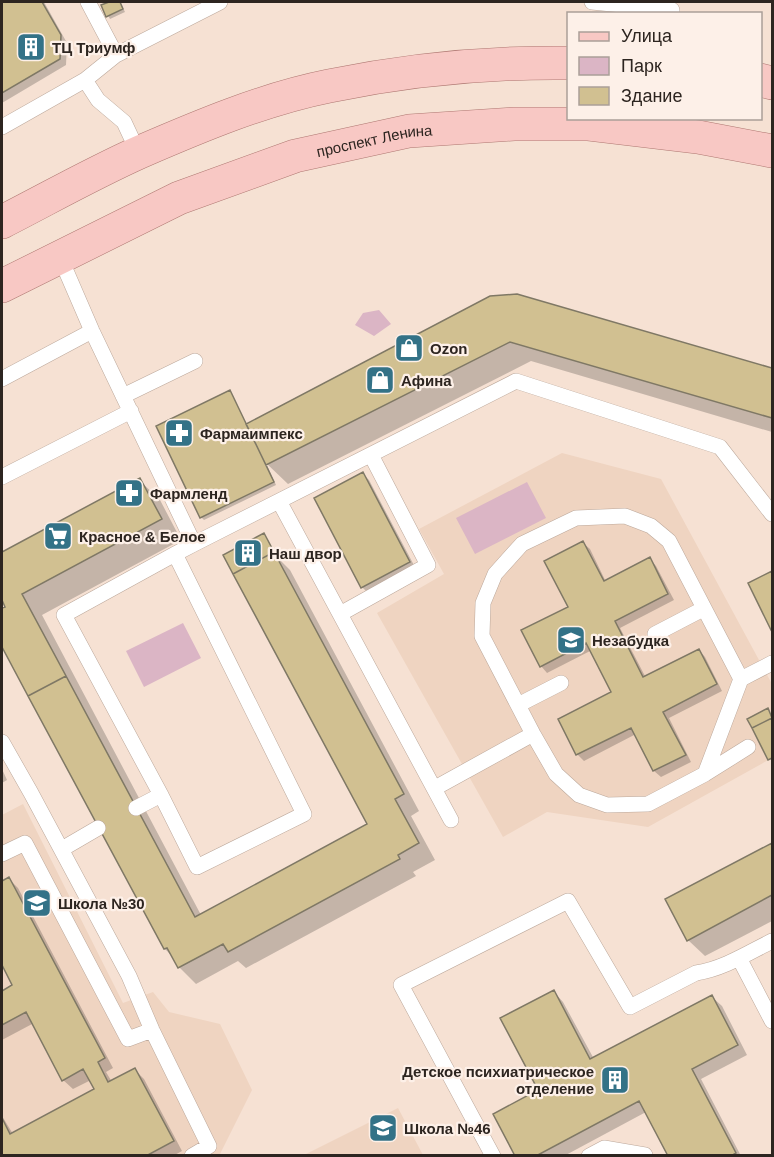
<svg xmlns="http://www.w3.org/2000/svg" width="774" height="1157" viewBox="0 0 774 1157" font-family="Arial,sans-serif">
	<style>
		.built { fill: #efd4c1 }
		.green { fill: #dbb5c5 }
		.shadow { fill: #0003 }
		.building { fill: #d1c091; stroke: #7f7865; stroke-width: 1.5 }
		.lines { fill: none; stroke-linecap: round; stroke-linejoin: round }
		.service-casing { stroke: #bca89b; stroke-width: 16 }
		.primary-casing { stroke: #ae7771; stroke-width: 34 }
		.service { stroke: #fff; stroke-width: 15 }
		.primary { stroke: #f8c8c4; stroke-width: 33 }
		.labels { text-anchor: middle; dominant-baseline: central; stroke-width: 4.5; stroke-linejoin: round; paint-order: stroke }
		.poi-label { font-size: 15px; font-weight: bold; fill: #2d2520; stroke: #fdf0e8; text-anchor: start }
		.street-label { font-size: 15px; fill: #2d2520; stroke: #fdf0e8 }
	</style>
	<rect width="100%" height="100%" fill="#f6e1d3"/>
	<path class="built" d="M562,453L661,479L772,684V758L648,827L547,812L503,837L377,613L444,574L419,529Z
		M23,804L123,1003L153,992L169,1012L220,1024L252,1090L220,1154L2,1156V815Z
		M398,1108L423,1155H304Z"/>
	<path class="green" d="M379,310L391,324L374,336L355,325L363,313Z
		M527,482L546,518L475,554L456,518Z
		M183,623L201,658L144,687L126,651Z"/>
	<path class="shadow" d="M2,2H44L67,43L66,65L2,103Z
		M113,2H120L125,12L110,19L103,6Z
		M517,295L772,369V432L531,361L288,484L266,463L276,485L204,520L201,517L230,392L247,425Z
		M363,474L369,480L416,569L369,594L362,587L316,498Z
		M139,480L160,500L181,540L42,615L201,915L369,825L276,556L290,570L419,811L411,816L435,860L413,872L416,876L246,968L238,961L196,984L179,967L174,958L165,949L2,644V610L7,607L2,597V554Z
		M583,543L590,549L606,582L650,559L656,566L674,600L620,628L646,678L699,650L705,657L722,691L669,718L691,762L661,777L654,771L636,734L584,761L577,754L560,720L613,693L592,650L547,673L541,666L570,607Z
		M772,573V629L750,583Z
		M768,710L772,716V762L749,720Z
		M2,769L7,780L2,783Z
		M772,844V921L705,956L688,940L667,900Z
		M9,879L18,888L113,1068L106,1072L112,1082L135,1070L144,1079L182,1151L173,1156H2V1116L13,1134L96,1090L91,1080L73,1089L63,1080L34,1023L2,1040V993L14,986L2,962V883Z
		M554,992L563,1002L594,1059L712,997L722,1006L747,1055L701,1079L741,1156H669L646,1112L564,1156H517L540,1091Z"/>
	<path class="building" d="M2,2H42L61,35L60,59L2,93Z
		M109,2H120L123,9L106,17L101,5Z
		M517,294L772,368V418L510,342L266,465L246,424L490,296Z
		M230,390L274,482L200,518L156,426Z
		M363,472L410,562L361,588L314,498Z
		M140,478L162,519L22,594L66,676L28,696L2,647V608L5,607L2,600V552Z
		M264,533L274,552L233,574L223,555Z
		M583,541L604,581L650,557L668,594L615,621L643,677L699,649L717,684L663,712L686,755L653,771L631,728L576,755L558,719L611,692L586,643L540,667L521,630L568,607L544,561Z
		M274,552L404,794L395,799L419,843L398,855L400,859L228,952L223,944L178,968L167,948L164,949L28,696L66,676L195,917L367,824L233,574Z
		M772,571V629L771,630L748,583Z
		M768,708L772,718L752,728L747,719Z
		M772,718V758L768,760L752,728Z
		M772,843V895L687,941L665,899Z
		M9,877L105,1058L98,1062L108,1082L135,1068L174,1141L146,1156H2V1118L10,1134L94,1089L83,1069L62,1081L26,1012L2,1025V991L12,985L2,965V881Z
		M554,990L590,1059L712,995L738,1045L692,1069L736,1153L731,1156H668L639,1101L536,1156H515L493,1114L538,1090L500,1018Z"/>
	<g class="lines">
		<g class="service-casing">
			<path id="service" d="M88,2L116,55
				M592,2L672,10
				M85,80L98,100L124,122L138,152
				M2,127L85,80L116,55L220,2
				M60,257L92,331L194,544
				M2,379L92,331
				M123,396L195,361
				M2,477L131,411
				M279,501L451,820
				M625,516L651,526L669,541L741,679L705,774L648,804L607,805L579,795L556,774L533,734L482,636L483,603L495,574L522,544L576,518Z
				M175,554L304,814L197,867L161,795L64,615L175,554L194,544L516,381L720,447L772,514
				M340,614L428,565L371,455
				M655,634L703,609
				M741,679L772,663
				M518,705L561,683
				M2,742L31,793L129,976L152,1030L209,1146L192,1156
				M705,774L748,747
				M435,788L533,734
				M136,808L161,795
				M62,849L98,828
				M2,854L25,843L128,1039L152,1030
				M739,958L772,1021
				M493,1156L401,985L568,901L630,1007L696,973C723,969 748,953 772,941
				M589,1156L604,1148L645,1155"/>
		</g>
		<g class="primary-casing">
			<g id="primary">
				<path d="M760,80L772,83"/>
				<path d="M2,222C47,199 93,173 140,152C200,126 264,99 329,86C407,70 489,62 568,63"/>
				<path id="s1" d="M2,286L179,198L295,156L409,131L514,124H589L698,137L772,151"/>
			</g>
		</g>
		<use href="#service" class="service"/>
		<use href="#primary" class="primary"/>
	</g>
	<defs>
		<g id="building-square" transform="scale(1.5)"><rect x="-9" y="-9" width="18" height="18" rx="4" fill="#337287" stroke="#fdf0e8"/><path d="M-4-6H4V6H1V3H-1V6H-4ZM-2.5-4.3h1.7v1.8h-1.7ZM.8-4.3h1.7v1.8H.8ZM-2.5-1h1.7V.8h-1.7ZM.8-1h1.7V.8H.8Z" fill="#fff"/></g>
		<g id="shop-square" transform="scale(1.5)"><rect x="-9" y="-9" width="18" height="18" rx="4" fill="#337287" stroke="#fdf0e8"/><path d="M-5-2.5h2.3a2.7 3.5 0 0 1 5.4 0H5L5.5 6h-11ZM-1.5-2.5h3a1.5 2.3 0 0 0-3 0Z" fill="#fff"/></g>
		<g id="pharmacy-square" transform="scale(1.5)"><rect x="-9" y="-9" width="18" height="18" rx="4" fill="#337287" stroke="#fdf0e8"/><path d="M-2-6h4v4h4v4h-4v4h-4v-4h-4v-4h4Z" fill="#fff"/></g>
		<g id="supermarket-square" transform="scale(1.5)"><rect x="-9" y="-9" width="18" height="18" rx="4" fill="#337287" stroke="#fdf0e8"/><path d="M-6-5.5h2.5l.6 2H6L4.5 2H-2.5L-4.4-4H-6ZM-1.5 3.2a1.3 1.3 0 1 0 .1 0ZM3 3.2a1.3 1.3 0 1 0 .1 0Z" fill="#fff"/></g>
		<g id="school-square" transform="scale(1.5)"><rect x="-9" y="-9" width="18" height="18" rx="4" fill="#337287" stroke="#fdf0e8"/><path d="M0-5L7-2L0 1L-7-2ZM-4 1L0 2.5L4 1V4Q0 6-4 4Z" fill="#fff"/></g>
	</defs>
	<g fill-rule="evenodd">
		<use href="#building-square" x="31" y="47"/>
		<use href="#shop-square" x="409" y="348"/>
		<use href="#shop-square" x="380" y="380"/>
		<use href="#pharmacy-square" x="179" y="433"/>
		<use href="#pharmacy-square" x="129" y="493"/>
		<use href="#supermarket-square" x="58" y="536"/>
		<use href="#building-square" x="248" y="553"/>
		<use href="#school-square" x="571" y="640"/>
		<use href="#school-square" x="37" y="903"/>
		<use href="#building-square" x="615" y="1080"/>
		<use href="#school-square" x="383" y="1128"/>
	</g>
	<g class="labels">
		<g class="poi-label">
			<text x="52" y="47">ТЦ Триумф</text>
			<text x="430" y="348">Ozon</text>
			<text x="401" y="380">Афина</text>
			<text x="200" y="433">Фармаимпекс</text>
			<text x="150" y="493">Фармленд</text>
			<text x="79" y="536">Красное &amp; Белое</text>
			<text x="269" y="553">Наш двор</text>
			<text x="592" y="640">Незабудка</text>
			<text x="58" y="903">Школа №30</text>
			<text x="594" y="1071" text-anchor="end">Детское психиатрическое<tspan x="594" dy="17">отделение</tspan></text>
			<text x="404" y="1128">Школа №46</text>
		</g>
		<g class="street-label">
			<text stroke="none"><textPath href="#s1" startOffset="402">проспект Ленина</textPath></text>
		</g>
	</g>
	<rect width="774" height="1157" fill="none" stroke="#2d2520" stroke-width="6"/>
	<rect x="567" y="12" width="195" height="108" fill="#fdf0e8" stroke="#aa9f98" stroke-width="1.5"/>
	<rect x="579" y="32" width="30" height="9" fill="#f8c8c4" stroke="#aa9f98" stroke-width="1.5"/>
	<text x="621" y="42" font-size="18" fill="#2d2520">Улица</text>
	<rect x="579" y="57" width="30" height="18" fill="#dbb5c5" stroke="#aa9f98" stroke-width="1.5"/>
	<text x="621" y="72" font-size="18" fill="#2d2520">Парк</text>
	<rect x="579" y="87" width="30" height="18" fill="#d1c091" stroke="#aa9f98" stroke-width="1.5"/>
	<text x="621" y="102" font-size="18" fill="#2d2520">Здание</text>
</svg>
